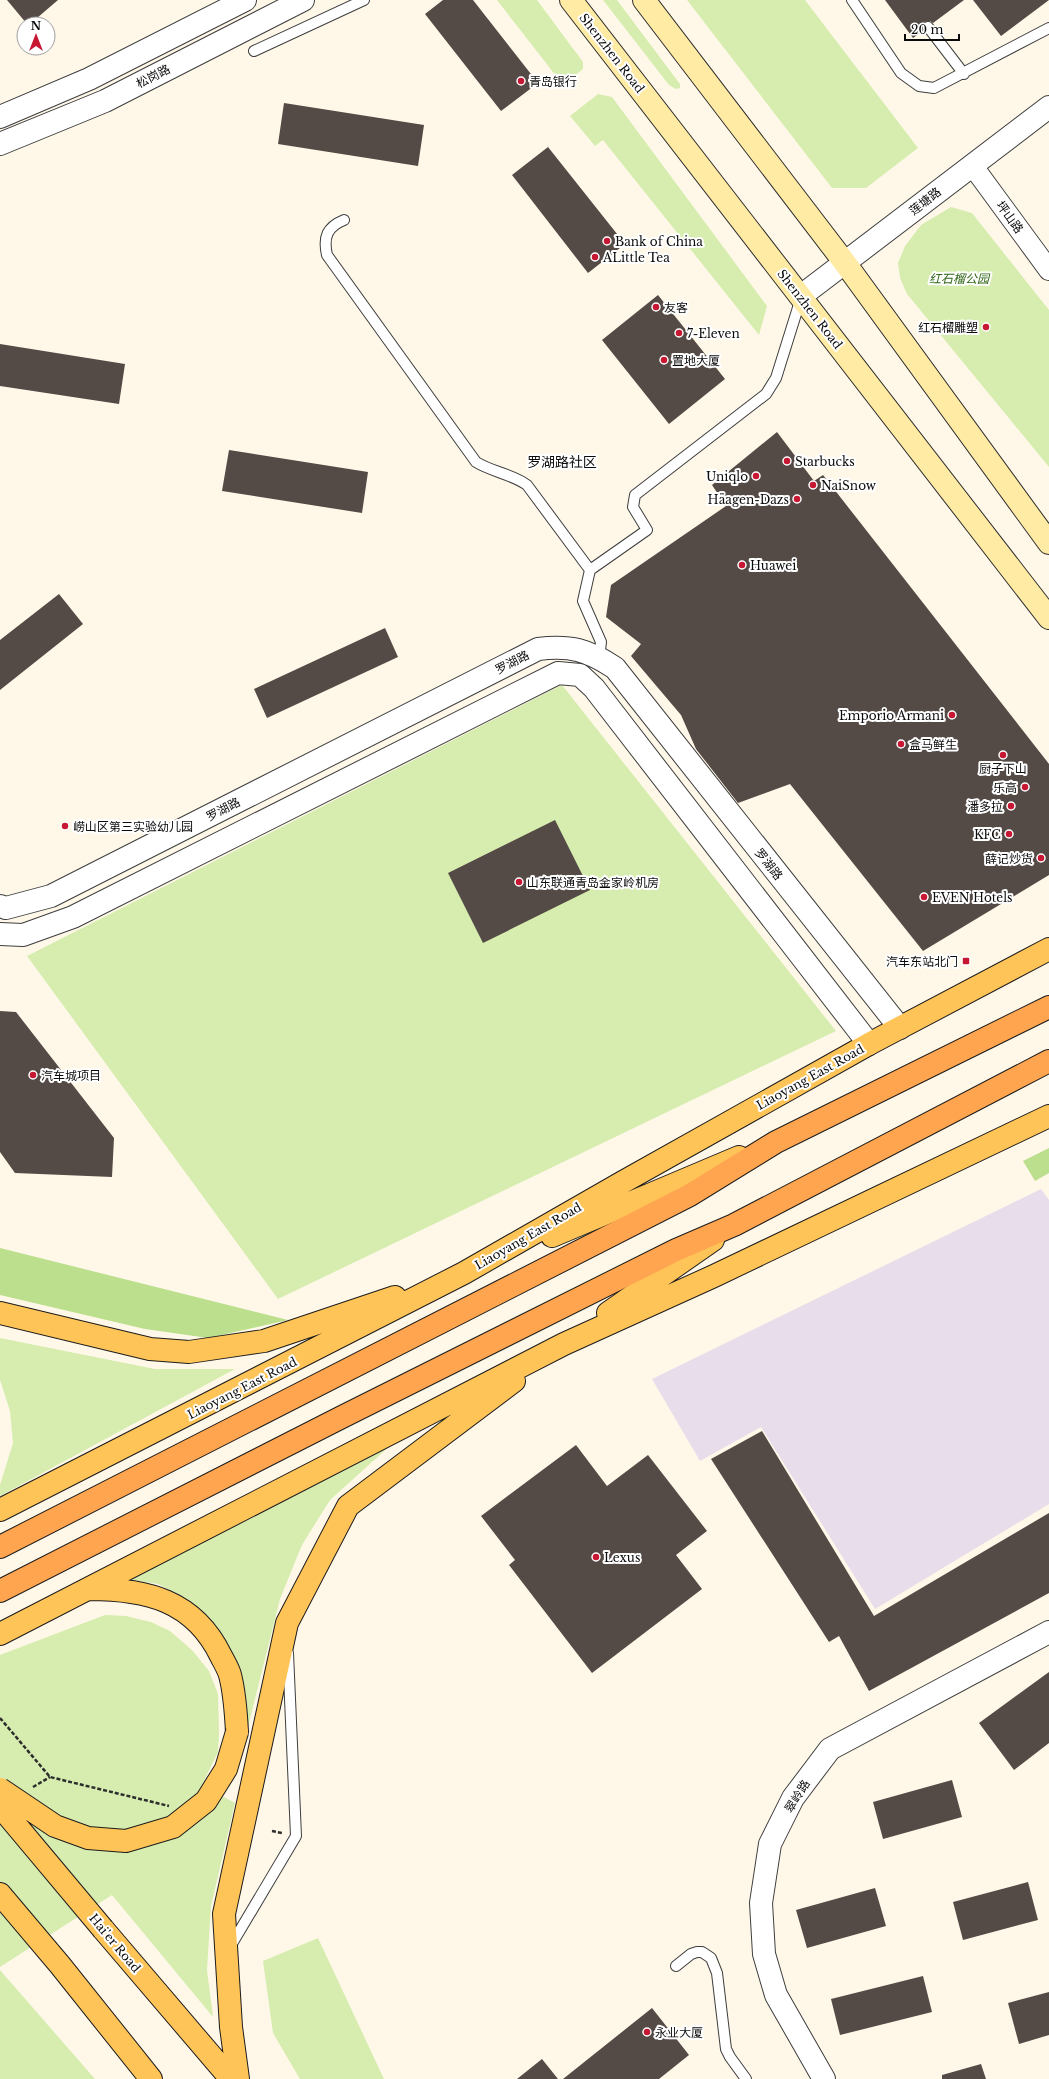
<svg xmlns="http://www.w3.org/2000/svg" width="1049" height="2079" viewBox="0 0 1049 2079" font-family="'Libre Baskerville','Noto Sans SC',serif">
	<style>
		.industrial { fill: #e8ddeb }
		.green { fill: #d6edaf }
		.forest { fill: #bbdf8c }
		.building { fill: #544a46 }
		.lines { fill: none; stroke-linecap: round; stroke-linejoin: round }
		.service-casing { stroke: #3e3e3e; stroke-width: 12 }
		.minor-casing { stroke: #3e3e3e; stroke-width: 22 }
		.tertiary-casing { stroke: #3e3e3e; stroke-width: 24 }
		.secondary-casing { stroke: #2d2d2d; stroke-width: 24 }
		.primary-casing { stroke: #1c1c1c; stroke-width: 24 }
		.trunk-casing { stroke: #1c1c1c; stroke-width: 24 }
		.path { stroke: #2d2d2d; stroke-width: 2.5; stroke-dasharray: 4 2; stroke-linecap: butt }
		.service { stroke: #fff; stroke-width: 10 }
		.minor { stroke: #fff; stroke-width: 20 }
		.tertiary { stroke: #fff; stroke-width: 22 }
		.secondary { stroke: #ffeba3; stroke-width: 22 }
		.primary { stroke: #ffc458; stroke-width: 22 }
		.trunk { stroke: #ffa54f; stroke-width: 22 }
		.primary-bridge-casing { stroke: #1c1c1c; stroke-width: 24; stroke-linecap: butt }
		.primary-bridge { stroke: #ffc458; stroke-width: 22 }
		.poi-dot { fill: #c71733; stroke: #fff; stroke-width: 1.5 }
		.labels { text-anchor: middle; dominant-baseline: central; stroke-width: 4; stroke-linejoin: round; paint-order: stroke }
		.street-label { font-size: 12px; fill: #0b0b0b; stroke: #fff }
		.poi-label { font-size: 12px; fill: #0b0b0b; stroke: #fff; text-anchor: start }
		.park-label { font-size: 12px; font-style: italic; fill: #306716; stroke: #fff }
		.quarter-label { font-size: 14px; fill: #0b0b0b; stroke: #fff }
	</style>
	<rect width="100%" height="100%" fill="#fff8e8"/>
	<path class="industrial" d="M1041,1189L1049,1200V1504L875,1609L761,1427L700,1461L652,1379Z"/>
	<path class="green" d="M497,0H537L583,62V69L563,85Z
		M603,0H617L680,84V88L676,89L669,85Z
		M687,0H805L918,148L866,188H832Z
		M598,94L612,97L767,306L759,335L603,140L595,146L570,116Z
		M951,207L972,213L1049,310V467L907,294L900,278L898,263L905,246L921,225Z
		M562,685L836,1031L278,1299L27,956Z
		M0,1338L155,1369H235L0,1496V1485L13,1443L10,1411L0,1380Z
		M392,1444L330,1500L302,1545L280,1599L245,1739L220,1636L191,1602L158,1584L126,1579Z
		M105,1615L126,1616L151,1622L170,1631L192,1650L209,1671L218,1694L219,1733L218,1752L202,1785L235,1803L211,1906L207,1970L213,2017L112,1895L0,1967V1655Z
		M318,1938L384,2079H300L273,2033L263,1961Z
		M0,1970L95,2079H0Z"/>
	<path class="forest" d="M1049,1148V1173L1035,1181L1023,1161Z
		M0,1248L288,1320L208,1338L145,1329L0,1295Z"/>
	<path class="building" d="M7,0H58L30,24H27Z
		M443,0H473L538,83L501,111L425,14Z
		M885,0H964L933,23L930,21L924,22L922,25L923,31L913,38Z
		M973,0H1049L1001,36Z
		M284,103L424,125L418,166L278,144Z
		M548,147L625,244L588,273L512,175Z
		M658,295L725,379L669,424L602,340Z
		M0,344L125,364L119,404L0,386Z
		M777,432L814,481L823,475L1049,764V875L923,951L790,784L738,803L696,749L681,715L631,656L641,644L606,617L611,585L726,506L712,485Z
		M229,450L368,472L362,513L222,491Z
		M59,594L83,624L0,690V640Z
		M385,628L398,657L267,718L254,689Z
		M555,820L590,890L483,943L448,873Z
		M0,1011L16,1012L114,1138L112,1177L15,1173L0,1152Z
		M762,1431L874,1616L1049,1513V1593L869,1691L839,1636L829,1642L711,1459Z
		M576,1445L607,1486L648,1455L707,1531L676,1555L702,1589L592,1673L509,1565L515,1560L481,1516Z
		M1049,1672V1743L1014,1770L979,1723Z
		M952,1780L962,1817L883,1839L873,1802Z
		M1028,1882L1038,1920L963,1940L953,1902Z
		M875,1888L886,1926L807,1948L796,1910Z
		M923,1976L932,2012L840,2035L831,1999Z
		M1049,1992V2035L1019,2044L1008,2003Z
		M652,2008L689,2055L659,2079H563Z
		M542,2059L558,2079H517Z
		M981,2064L986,2079H942V2075Z"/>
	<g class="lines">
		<g class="service-casing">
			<path id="service" d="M852,0L901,73L919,86L934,88L1049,28
				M928,27L964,74
				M254,51L364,0
				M344,220C327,227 323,237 327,255L476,462C492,472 512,474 527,485L590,570
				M599,658L601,642L583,601L590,570L647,530L633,507L635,495L766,394L776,378L801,298
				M230,1947L296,1836L288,1653
				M676,1966L691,1954L697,1952H702L711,1958L717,1973L726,2049L730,2057L746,2079"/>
		</g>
		<g class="minor-casing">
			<path id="minor" d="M972,165L1049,270"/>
		</g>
		<g class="tertiary-casing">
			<path id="tertiary" d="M0,117L89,79L245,0
				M0,144L105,101L303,0
				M801,296L1049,107
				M0,906L6,908L51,896L538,649C571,645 588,650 615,668L900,1028
				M0,934L23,935L73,917L558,673L580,675L594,688L869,1044
				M824,2079L776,1995L764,1954L761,1903L770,1844L793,1798L830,1749L1049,1632"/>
		</g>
		<g class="secondary-casing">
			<path id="secondary" d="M571,0L1049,618
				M644,0L845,263L1049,543"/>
		</g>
		<g class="primary-casing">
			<path id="primary" d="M552,1236L739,1157
				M0,1313L150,1349L189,1352L264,1341L395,1297
				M608,1313L713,1240
				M0,1510L464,1273L623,1182L869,1044L1049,949
				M89,1589C146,1589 194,1600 221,1656C224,1662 228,1668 230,1675C235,1694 236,1713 237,1732
				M0,1634L564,1344L714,1276L1049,1116
				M0,1894L60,1965L151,2079
				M103,1929L231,2079
				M238,2079L231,2027L224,1914L287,1623L348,1506L514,1381"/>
		</g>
		<g class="trunk-casing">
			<path id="trunk" d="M0,1547L690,1195L776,1142L1049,1007
				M0,1591L342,1417L676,1250L734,1225L1049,1061"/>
		</g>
		<path class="path" d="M0,1718L50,1777L169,1806
			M33,1787L50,1777
			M272,1831L282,1833"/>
		<use href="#service" class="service"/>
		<use href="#minor" class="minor"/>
		<use href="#tertiary" class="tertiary"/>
		<use href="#secondary" class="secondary"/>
		<use href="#primary" class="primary"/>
		<use href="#trunk" class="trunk"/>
		<g class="primary-bridge-casing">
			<path id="primary-bridge" d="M0,1789L55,1826L88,1838L126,1841L173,1827L206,1801L226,1769L237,1732
				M0,1806L103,1929"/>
		</g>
		<use href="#primary-bridge" class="primary-bridge"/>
	</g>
	<g class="poi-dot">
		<circle cx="521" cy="81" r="4"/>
		<circle cx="607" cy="241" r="4"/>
		<circle cx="595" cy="257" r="4"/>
		<circle cx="656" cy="307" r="4"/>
		<circle cx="986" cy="327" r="4"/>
		<circle cx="679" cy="333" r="4"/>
		<circle cx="664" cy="360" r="4"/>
		<circle cx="787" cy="461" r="4"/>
		<circle cx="756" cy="476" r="4"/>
		<circle cx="813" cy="485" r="4"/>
		<circle cx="797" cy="499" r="4"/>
		<circle cx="742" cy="565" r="4"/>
		<circle cx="952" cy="715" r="4"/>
		<circle cx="901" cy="744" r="4"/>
		<circle cx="1003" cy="755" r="4"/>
		<circle cx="1025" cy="787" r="4"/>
		<circle cx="1011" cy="806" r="4"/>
		<circle cx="65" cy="826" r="4"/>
		<circle cx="1009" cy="834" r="4"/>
		<circle cx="1041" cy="858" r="4"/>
		<circle cx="519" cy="882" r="4"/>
		<circle cx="924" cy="897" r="4"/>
		<rect x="962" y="957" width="8" height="8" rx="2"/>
		<circle cx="33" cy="1075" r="4"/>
		<circle cx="596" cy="1557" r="4"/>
		<circle cx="647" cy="2032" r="4"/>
	</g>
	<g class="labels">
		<g class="street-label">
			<text transform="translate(612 53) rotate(52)">Shenzhen Road</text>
			<text transform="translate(153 76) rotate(-27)">松岗路</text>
			<text transform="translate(925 201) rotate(-38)">莲塘路</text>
			<text transform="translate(1010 217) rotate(54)">坪山路</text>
			<text transform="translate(810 309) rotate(52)">Shenzhen Road</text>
			<text transform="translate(512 662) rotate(-27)">罗湖路</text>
			<text transform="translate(223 809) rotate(-27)">罗湖路</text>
			<text transform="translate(769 864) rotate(52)">罗湖路</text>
			<text transform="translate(810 1077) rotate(-29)">Liaoyang East Road</text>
			<text transform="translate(528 1236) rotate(-30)">Liaoyang East Road</text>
			<text transform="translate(242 1388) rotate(-27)">Liaoyang East Road</text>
			<text transform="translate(797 1796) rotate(-58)">翠岭路</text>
			<text transform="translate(115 1943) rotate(50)">Hai'er Road</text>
		</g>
		<g class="poi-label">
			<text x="529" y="81">青岛银行</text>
			<text x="615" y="241">Bank of China</text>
			<text x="603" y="257">ALittle Tea</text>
			<text x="664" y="307">友客</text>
			<text x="978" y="327" text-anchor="end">红石榴雕塑</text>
			<text x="687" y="333">7-Eleven</text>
			<text x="672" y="360">置地大厦</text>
			<text x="795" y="461">Starbucks</text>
			<text x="748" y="476" text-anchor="end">Uniqlo</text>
			<text x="821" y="485">NaiSnow</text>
			<text x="789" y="499" text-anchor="end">Häagen-Dazs</text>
			<text x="750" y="565">Huawei</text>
			<text x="944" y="715" text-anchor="end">Emporio Armani</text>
			<text x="909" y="744">盒马鲜生</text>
			<text x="1003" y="768" text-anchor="middle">厨子下山</text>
			<text x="1017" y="787" text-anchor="end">乐高</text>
			<text x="1003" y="806" text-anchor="end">潘多拉</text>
			<text x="73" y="826">崂山区第三实验幼儿园</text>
			<text x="1001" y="834" text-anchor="end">KFC</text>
			<text x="1033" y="858" text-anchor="end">薛记炒货</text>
			<text x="527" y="882">山东联通青岛金家岭机房</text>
			<text x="932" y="897">EVEN Hotels</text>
			<text x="958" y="961" text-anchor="end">汽车东站北门</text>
			<text x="41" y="1075">汽车城项目</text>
			<text x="604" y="1557">Lexus</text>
			<text x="655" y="2032">永业大厦</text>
		</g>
		<g class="park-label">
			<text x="959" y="278">红石榴公园</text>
		</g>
		<g class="quarter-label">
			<text x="562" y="462">罗湖路社区</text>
		</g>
	</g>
	<g transform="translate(36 36)"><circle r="19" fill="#ffffff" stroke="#9d9d9d"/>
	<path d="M0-3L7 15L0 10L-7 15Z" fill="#c71733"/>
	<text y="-6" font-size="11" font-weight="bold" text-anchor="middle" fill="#0b0b0b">N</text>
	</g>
	<path d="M905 34v6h54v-6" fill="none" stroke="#0b0b0b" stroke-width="2"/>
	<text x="911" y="34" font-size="12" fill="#0b0b0b" stroke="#ffffff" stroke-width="3" paint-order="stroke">20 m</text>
</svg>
